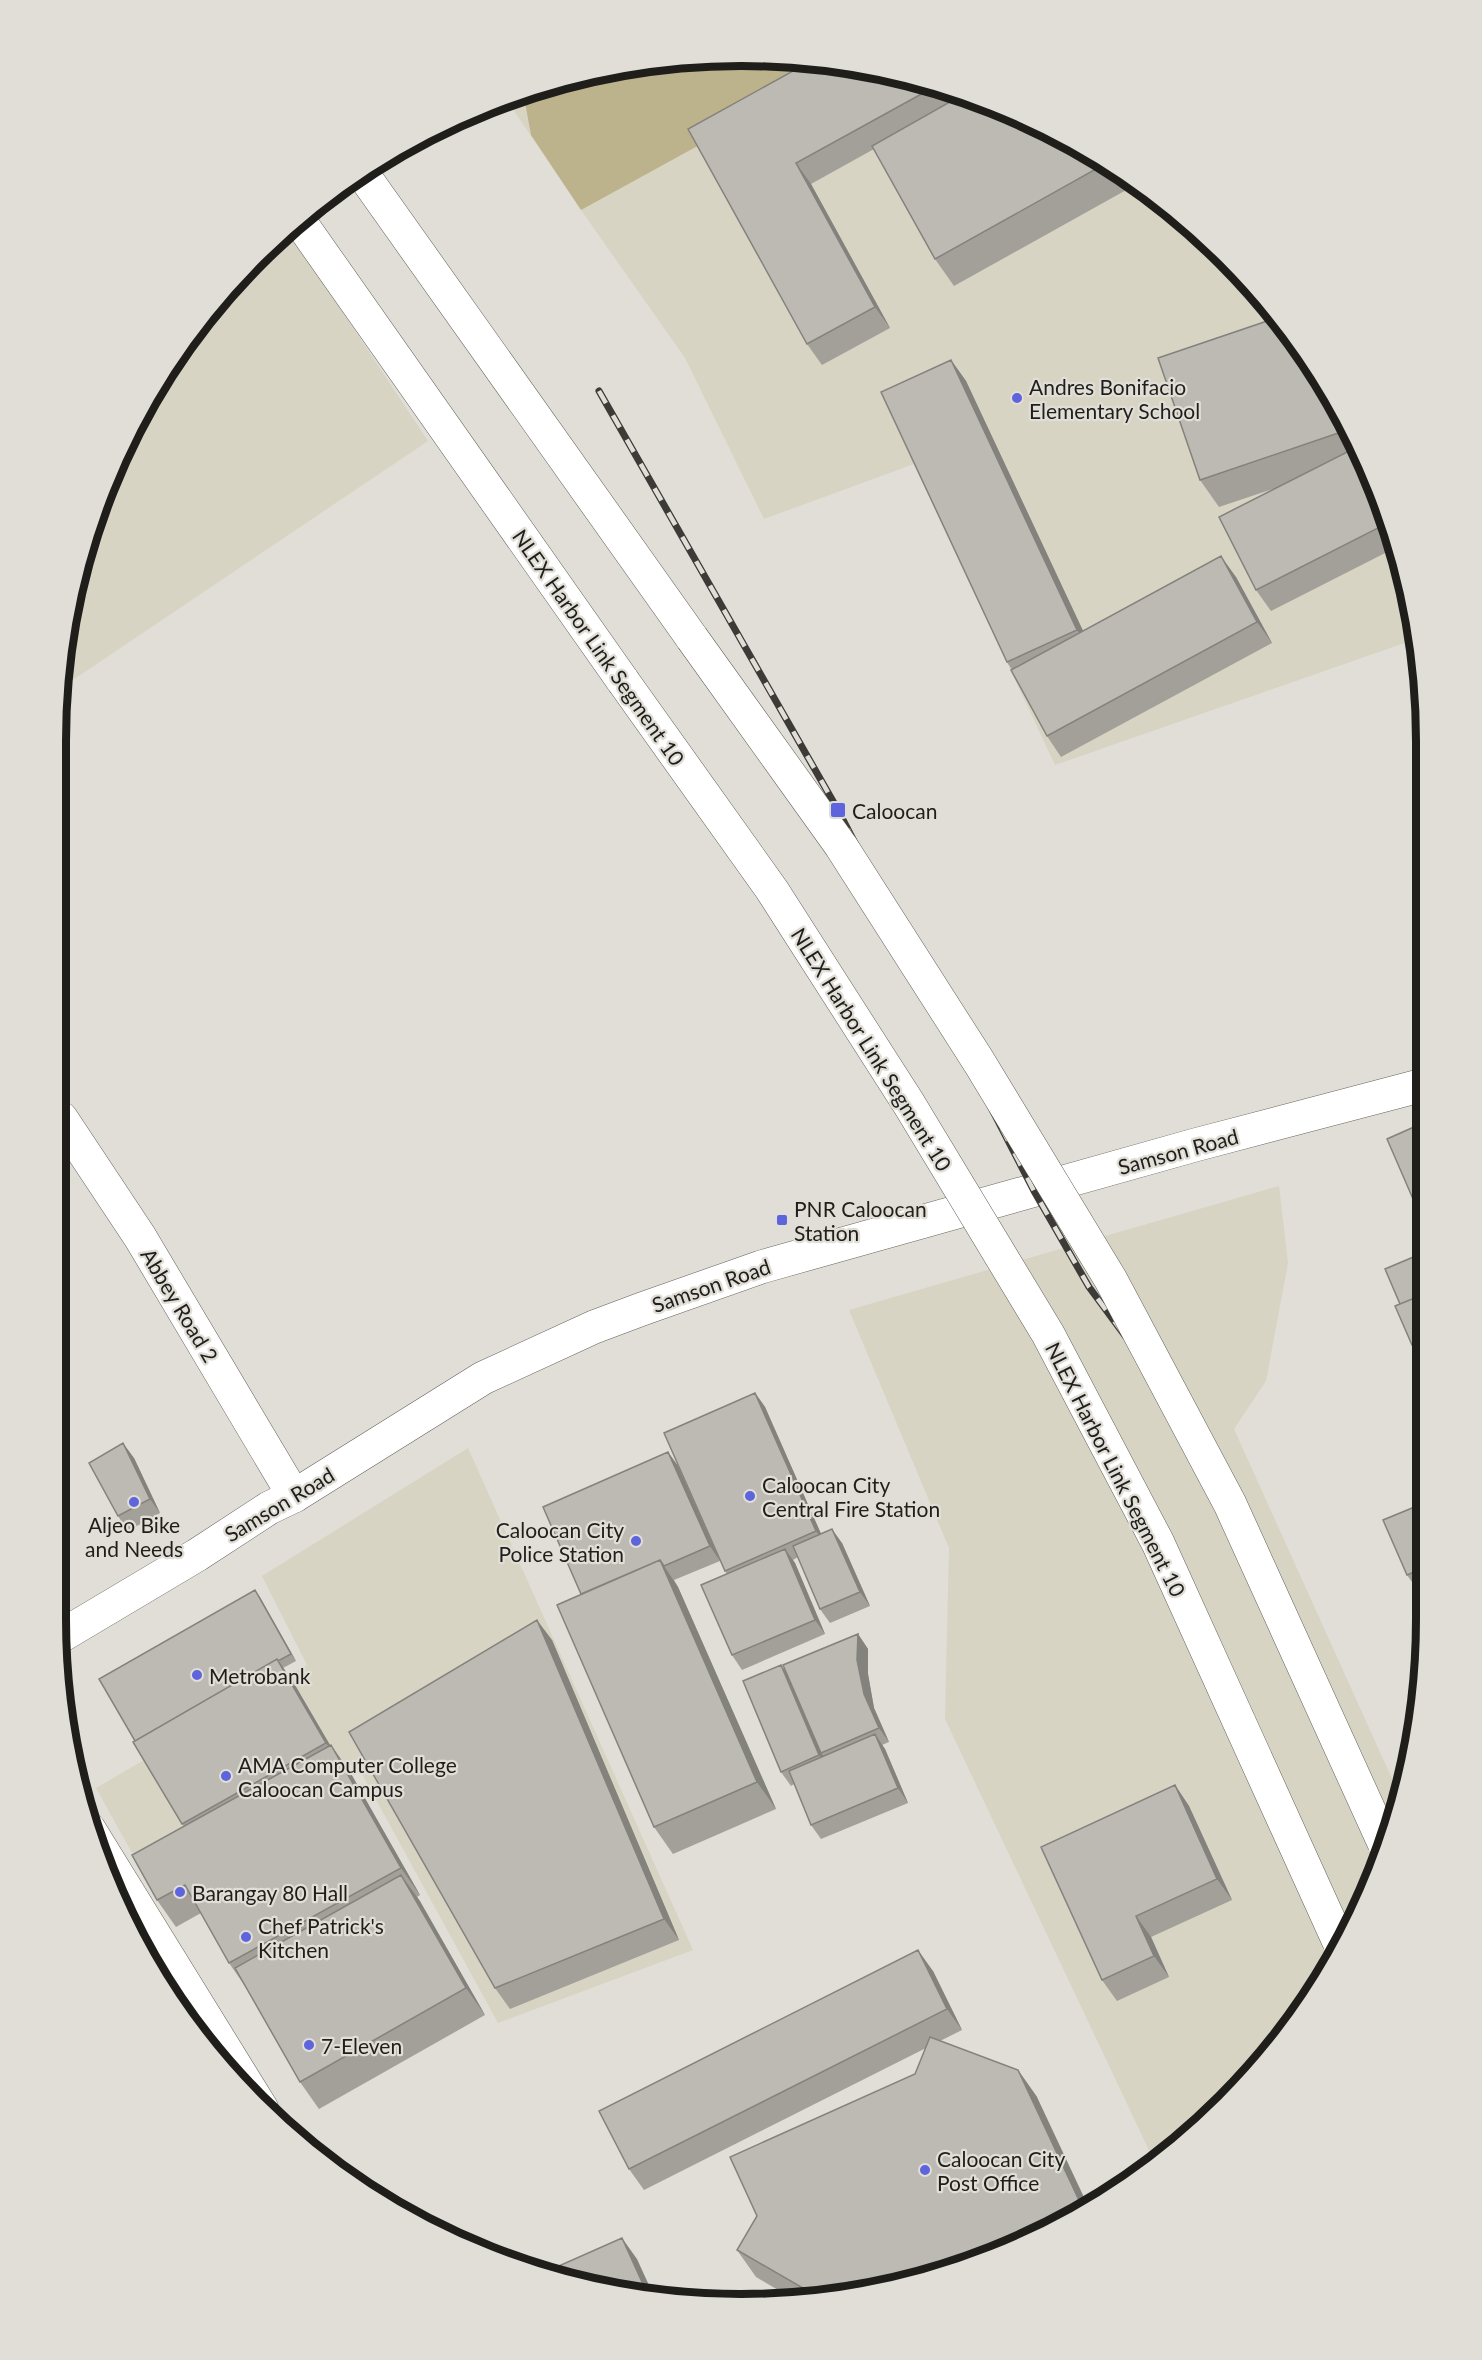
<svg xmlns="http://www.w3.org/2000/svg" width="1482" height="2360" viewBox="0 0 1482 2360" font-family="Lato,sans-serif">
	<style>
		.built { fill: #d7d4c4 }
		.green { fill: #bcb38c }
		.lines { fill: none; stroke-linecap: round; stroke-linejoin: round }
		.minor-casing { stroke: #64635b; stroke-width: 34 }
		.highway-casing { stroke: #64635b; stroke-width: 34 }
		.minor { stroke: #fff; stroke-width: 33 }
		.highway { stroke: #fff; stroke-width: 33 }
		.rail-casing { stroke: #3c3b38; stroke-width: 7 }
		.rail { stroke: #e0ded6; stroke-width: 4.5; stroke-dasharray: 14; stroke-linecap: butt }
		.highway-bridge-casing { stroke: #64635b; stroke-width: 34; stroke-linecap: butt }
		.highway-bridge { stroke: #fff; stroke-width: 33 }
		.wall { fill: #a2a099 }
		.shaded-wall { fill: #84827d }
		.building { fill: #bcbab2; stroke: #84827d; stroke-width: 1.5 }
		.poi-dot { fill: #5e64dc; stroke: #e0ded6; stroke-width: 2 }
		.labels { text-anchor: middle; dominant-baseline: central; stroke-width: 4.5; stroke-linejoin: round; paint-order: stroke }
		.poi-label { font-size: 21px; fill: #1f1e1b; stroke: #e0ded6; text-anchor: start }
		.street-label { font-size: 21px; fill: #1f1e1b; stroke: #e0ded6 }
		.rim { fill: none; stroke: #1f1e1b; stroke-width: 8 }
	</style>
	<rect width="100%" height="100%" fill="#e0ded6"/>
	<path class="built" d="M786,57L919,79L1045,126L1159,197L1257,289L1356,438L1403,563L1416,639L1055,765L914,464L764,519L685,358L581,210L506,99L521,92L652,61Z
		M287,228L428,441L61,688V652L108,478L197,323Z
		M1279,1186L1288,1263L1266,1381L1234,1429L1398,1792L1374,1881L1285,2037L1193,2134L1155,2163L945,1719L949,1548L849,1310Z
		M468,1448L693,1950L498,2023L356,1763L147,1880L96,1788L307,1665L262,1576Z"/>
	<path class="green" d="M786,57L843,66L581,210L531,135L523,91L652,61Z"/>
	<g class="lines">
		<g class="minor-casing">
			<path id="minor" d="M61,1118L140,1237L294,1496
				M89,1829L262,2109"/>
		</g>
		<g class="highway-casing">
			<path id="highway" d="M362,173L692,638
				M298,219L623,681
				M61,1636L197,1555L269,1508L294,1496L483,1378L594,1327L642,1309L761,1267L1195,1145L1423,1085"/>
		</g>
		<use href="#minor" class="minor"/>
		<use href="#highway" class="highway"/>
		<g class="rail-casing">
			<path id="rail" d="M599,391L838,810L1034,1191L1089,1287L1168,1394L1238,1507L1389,1825"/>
		</g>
		<use href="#rail" class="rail"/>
		<g class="highway-bridge-casing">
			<path id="highway-bridge" d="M692,638L841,846L979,1062L1111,1280L1230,1504L1384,1843
				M623,681L772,890L909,1104L1048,1334L1158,1543L1339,1942"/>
		</g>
		<use href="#highway-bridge" class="highway-bridge"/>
	</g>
	<path class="wall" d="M919,79L1044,126L1137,184L954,286L935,259L874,149L811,184L890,328L822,365L807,344L688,129Z
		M1276,318L1356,438L1397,547L1271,611L1256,590L1276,488L1219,507L1200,480Z
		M951,360L966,381L1083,631L1236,577L1272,643L1061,757L1047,736L1012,670L1007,662Z
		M1423,1253L1422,1374L1417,1352L1412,1345L1400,1304Z
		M755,1393L765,1407L821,1534L842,1543L870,1606L830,1623L820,1609L798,1557L793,1560L795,1563L825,1634L742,1670L732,1655L727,1574L725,1571Z
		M668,1452L678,1466L720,1561L674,1580L678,1587L776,1809L673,1854L654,1827L581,1594Z
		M134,1458L160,1513L128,1531L118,1516Z
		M1422,1504L1421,1588L1417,1589L1407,1575Z
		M255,1590L296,1661L283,1668L292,1680L330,1745L350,1772L420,1895L417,1897L485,2015L319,2109L300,2082L247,1989L229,1963L201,1913L176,1927L157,1900L184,1827L133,1742L135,1741Z
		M858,1634L868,1649V1674L874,1708L889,1742L882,1745L885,1749L908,1803L821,1839L811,1825L794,1784L791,1786L781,1772L786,1673Z
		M552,1640L679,1940L510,2009L495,1988Z
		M1175,1785L1189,1806L1232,1900L1151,1937L1169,1977L1117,2001L1102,1980Z
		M933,1971L962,2030L940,2041L1018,2070L1037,2097L830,2299L795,2300L756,2277L737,2250L915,2074L926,2048L644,2190L629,2169Z"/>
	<path class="shaded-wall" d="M796,163L811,184L890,328L875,307Z
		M951,360L966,381L1092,650L1077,630Z
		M1221,556L1236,577L1272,643L1257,622Z
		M755,1393L765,1407L826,1545L816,1531Z
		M123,1443L134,1458L160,1513L150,1499Z
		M668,1452L678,1466L720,1561L710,1546Z
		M832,1529L842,1543L870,1606L860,1592Z
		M785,1549L795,1563L825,1634L815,1620Z
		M660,1560L678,1587L776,1809L757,1782Z
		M255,1590L260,1597L296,1661L291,1654Z
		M537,1620L552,1640L679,1940L664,1919Z
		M858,1634L868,1649V1674L874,1708L889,1742L879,1728L864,1694L857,1660Z
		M277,1659L292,1680L341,1764L326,1743Z
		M781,1665L791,1679L821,1753L825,1758L829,1770L819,1755Z
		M875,1734L885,1749L908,1803L898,1788Z
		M331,1745L350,1772L420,1895L401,1868Z
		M1175,1785L1189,1806L1232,1900L1217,1879Z
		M401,1875L420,1901L485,2015L466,1988Z
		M1136,1916L1151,1937L1169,1977L1154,1956Z
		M918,1950L933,1971L962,2030L947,2009Z
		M1018,2070L1037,2097L1089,2208L1084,2211Z
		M622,2238L637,2259L653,2294L647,2293Z"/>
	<path class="building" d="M811,61L919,79L936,86L796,163L875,307L807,344L688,129Z
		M962,95L1044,126L1105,164L935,259L872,146Z
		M1276,318L1350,429L1200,480L1158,358Z
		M951,360L1077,630L1007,662L881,392Z
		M1359,446L1388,523L1256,590L1219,517Z
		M1221,556L1257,622L1047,736L1011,670Z
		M1423,1123V1222L1387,1139Z
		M1423,1253L1422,1295L1400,1304L1385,1269Z
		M1422,1295V1340L1412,1345L1395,1306Z
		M1422,1349V1374L1415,1352Z
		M755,1393L816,1531L725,1571L664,1433Z
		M123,1443L150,1499L118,1516L89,1463Z
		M668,1452L710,1546L664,1566L660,1560L581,1594L543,1507Z
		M1422,1504L1421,1569L1407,1575L1383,1520Z
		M832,1529L860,1592L820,1609L793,1546Z
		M785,1549L815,1620L732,1655L701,1585Z
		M660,1560L757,1782L654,1827L557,1605Z
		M255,1590L291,1654L278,1661L277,1659L135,1741L99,1679Z
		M537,1620L664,1919L495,1988L349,1732Z
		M858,1634L857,1660L864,1694L879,1728L821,1753L783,1665Z
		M277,1659L326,1743L182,1824L133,1742Z
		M781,1665L819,1755L781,1772L743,1681Z
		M875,1734L898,1788L811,1825L789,1771Z
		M331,1745L401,1868L229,1963L185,1885L157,1900L132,1855Z
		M1175,1785L1217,1879L1136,1916L1154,1956L1102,1980L1041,1847Z
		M401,1875L466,1988L300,2082L235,1968Z
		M918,1950L947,2009L629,2169L599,2111Z
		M930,2037L1018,2070L1084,2211L1044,2234L919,2281L830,2299H822L737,2250L757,2216L730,2157L915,2074Z
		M622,2238L647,2293L543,2273Z"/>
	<g class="poi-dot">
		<circle cx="1017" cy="398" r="6"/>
		<rect x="830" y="802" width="16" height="16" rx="3"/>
		<rect x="776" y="1214" width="12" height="12" rx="3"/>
		<circle cx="750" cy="1496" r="6"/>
		<circle cx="134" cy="1502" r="6"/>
		<circle cx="636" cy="1541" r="6"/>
		<circle cx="197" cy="1675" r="6"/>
		<circle cx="226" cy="1776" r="6"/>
		<circle cx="180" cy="1892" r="6"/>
		<circle cx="246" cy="1937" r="6"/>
		<circle cx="309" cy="2045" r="6"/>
		<circle cx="925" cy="2170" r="6"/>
	</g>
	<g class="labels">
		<g class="poi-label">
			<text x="1029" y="386">Andres Bonifacio<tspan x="1029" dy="24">Elementary School</tspan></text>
			<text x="852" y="810">Caloocan</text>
			<text x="794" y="1208">PNR Caloocan<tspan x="794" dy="24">Station</tspan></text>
			<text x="762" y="1484">Caloocan City<tspan x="762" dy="24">Central Fire Station</tspan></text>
			<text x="134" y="1524" text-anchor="middle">Aljeo Bike<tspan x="134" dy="24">and Needs</tspan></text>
			<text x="624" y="1529" text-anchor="end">Caloocan City<tspan x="624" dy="24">Police Station</tspan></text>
			<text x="209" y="1675">Metrobank</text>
			<text x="238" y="1764">AMA Computer College<tspan x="238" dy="24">Caloocan Campus</tspan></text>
			<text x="192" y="1892">Barangay 80 Hall</text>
			<text x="258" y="1925">Chef Patrick's<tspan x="258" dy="24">Kitchen</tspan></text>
			<text x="321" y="2045">7-Eleven</text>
			<text x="937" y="2158">Caloocan City<tspan x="937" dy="24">Post Office</tspan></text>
		</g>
		<g class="street-label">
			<text transform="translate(599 647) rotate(55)">NLEX Harbor Link Segment 10</text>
			<text transform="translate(872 1049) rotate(58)">NLEX Harbor Link Segment 10</text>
			<text transform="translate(1178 1151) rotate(-15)">Samson Road</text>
			<text transform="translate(711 1285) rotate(-19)">Samson Road</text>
			<text transform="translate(180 1305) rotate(59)">Abbey Road 2</text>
			<text transform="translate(1116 1469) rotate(63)">NLEX Harbor Link Segment 10</text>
			<text transform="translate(279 1504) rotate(-31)">Samson Road</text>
		</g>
	</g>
	<path d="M0 0H1482V2360H0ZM741 66H741A675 675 0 0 1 1416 741V1619A675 675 0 0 1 741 2294H741A675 675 0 0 1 66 1619V741A675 675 0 0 1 741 66Z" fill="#e0ded6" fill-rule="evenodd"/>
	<path class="rim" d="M741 66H741A675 675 0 0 1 1416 741V1619A675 675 0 0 1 741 2294H741A675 675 0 0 1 66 1619V741A675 675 0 0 1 741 66Z"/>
</svg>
